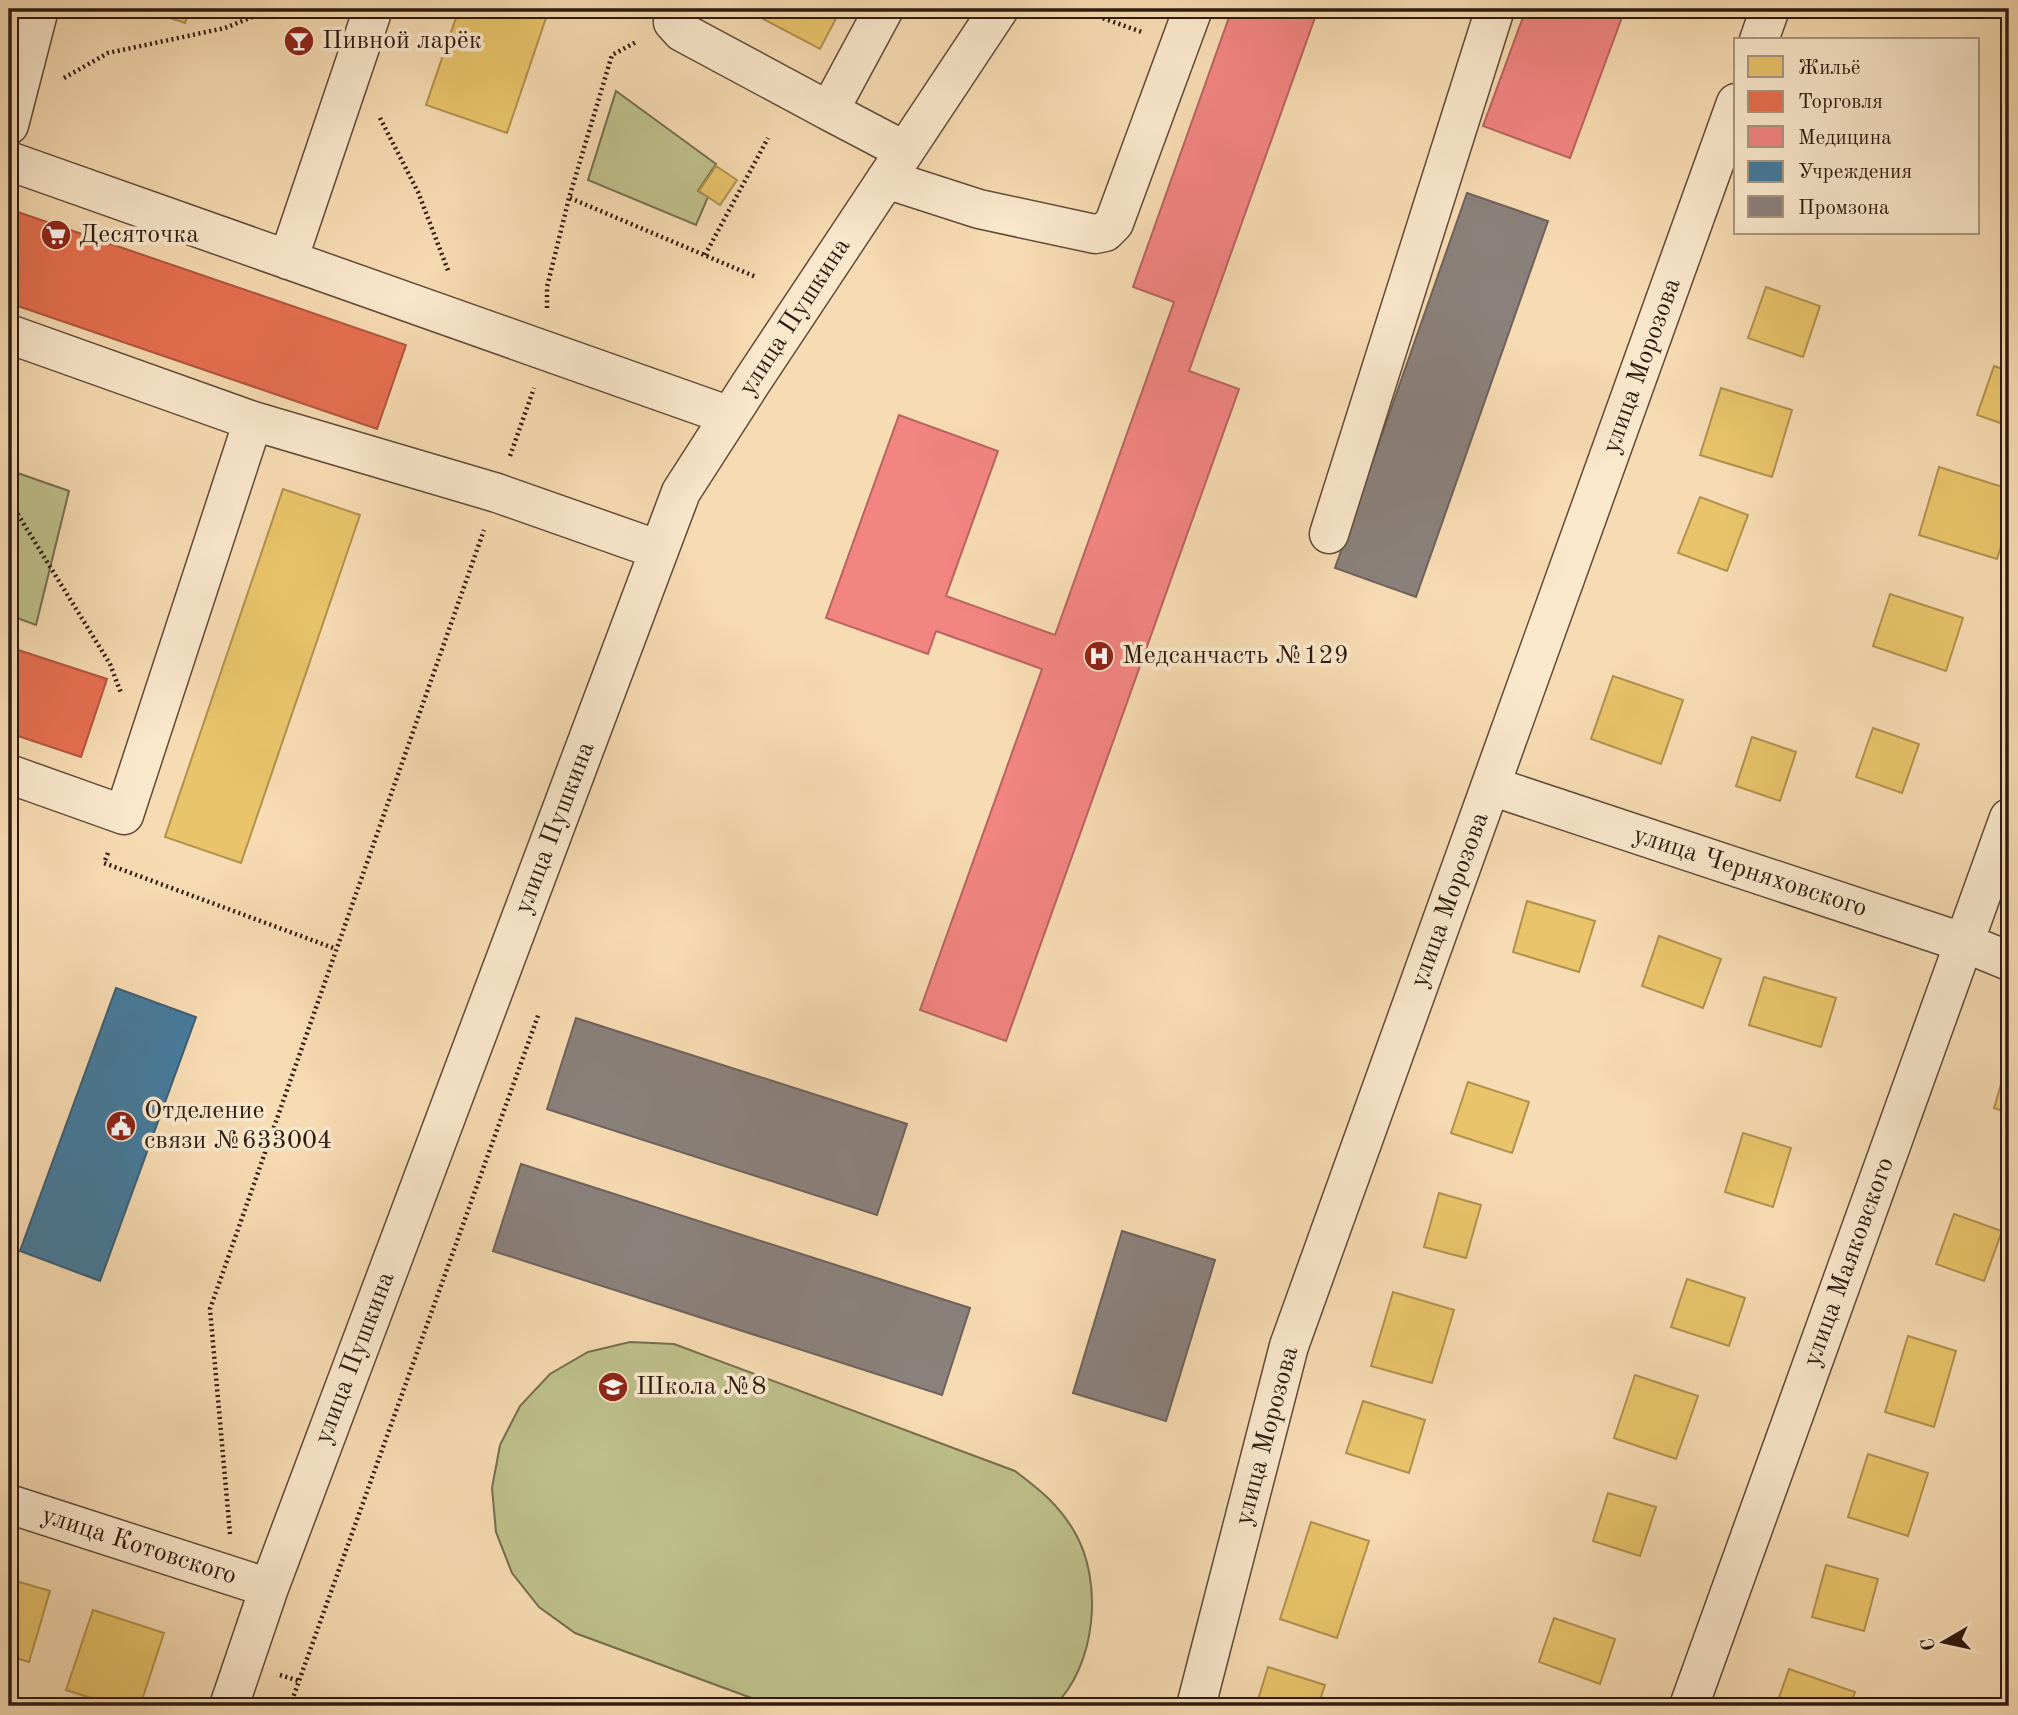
<svg xmlns="http://www.w3.org/2000/svg" width="2018" height="1715" viewBox="0 0 2018 1715" font-family="'Old Standard TT',serif">
	<style>
		.green { fill: #bec08b; stroke: #766d4e; stroke-width: 2 }
		.homes { fill: #e9c46a; stroke: #b1914f; stroke-width: 2 }
		.shops { fill: #e76f51; stroke: #b0563e; stroke-width: 2 }
		.health { fill: #f28482; stroke: #b86460; stroke-width: 2 }
		.public { fill: #457b9d; stroke: #3e5e73; stroke-width: 2 }
		.industry { fill: #8a817c; stroke: #6f625c; stroke-width: 2 }
		.lines { fill: none; stroke-linecap: round; stroke-linejoin: round }
		.minor-casing { stroke: #614a38; stroke-width: 41 }
		.path { stroke: #2f1a10; stroke-width: 4.5; stroke-dasharray: 2 3.5; stroke-linecap: butt }
		.minor { stroke: #fae8cd; stroke-width: 38 }
		.labels { text-anchor: middle; dominant-baseline: central; stroke-width: 7; stroke-linejoin: round; paint-order: stroke }
		.poi-label { font-size: 26px; fill: #2f1a10; stroke: #fae8cd; text-anchor: start }
		.street-label { font-size: 26px; fill: #2f1a10; stroke: #fae8cd }
	</style>
	<rect width="100%" height="100%" fill="#f7dbb2"/>
	<filter id="stains"><feTurbulence type="fractalNoise" baseFrequency=".00286" numOctaves="4"/><feColorMatrix values="0 0 0 0 .2 0 0 0 0 .09 0 0 0 0 .02 0 0 0 .5 -.17"/></filter>
	<radialGradient id="worn" r=".72"><stop offset=".6" stop-color="#630" stop-opacity="0"/><stop offset="1" stop-color="#630" stop-opacity=".3"/></radialGradient>
	<path class="green" d="M616,91L716,164L698,191L708,197L696,225L588,180Z
		M9,470L69,491L36,625L9,615Z
		M630,1342L674,1344L1015,1471C1040,1490 1058,1504 1074,1531C1104,1581 1096,1666 1054,1706H773L575,1633L539,1607L512,1573L496,1532L492,1488L500,1445L520,1406L550,1374L588,1352Z"/>
	<path class="homes" d="M144,9H190L185,23Z
		M459,9H549L507,133L426,105Z
		M749,9H841L820,49L748,11Z
		M716,166L737,180L720,205L699,191Z
		M1766,287L1820,306L1803,357L1748,338Z
		M1994,366L2009,371V426L1977,415Z
		M1721,388L1792,410L1772,477L1700,455Z
		M1939,467L2009,489V521L1997,559L1919,535Z
		M283,489L360,515L241,863L165,837Z
		M1700,497L1748,515L1727,571L1678,553Z
		M1890,594L1963,618L1946,671L1873,646Z
		M1613,676L1683,700L1661,764L1591,739Z
		M1873,728L1919,744L1902,793L1856,777Z
		M1752,737L1796,752L1780,801L1736,786Z
		M1527,901L1595,921L1579,972L1513,952Z
		M1659,936L1721,959L1703,1008L1642,986Z
		M1764,977L1836,998L1821,1047L1749,1025Z
		M2009,1057V1113L1994,1108Z
		M1468,1082L1529,1102L1512,1153L1451,1133Z
		M1743,1133L1791,1148L1773,1207L1725,1192Z
		M1439,1193L1481,1205L1466,1258L1424,1247Z
		M1954,1214L2002,1231L1984,1281L1936,1264Z
		M1687,1279L1745,1298L1729,1346L1671,1327Z
		M1393,1292L1454,1310L1432,1383L1371,1366Z
		M1908,1336L1956,1351L1934,1427L1885,1412Z
		M1635,1375L1698,1396L1676,1459L1614,1438Z
		M1363,1401L1425,1420L1409,1473L1346,1453Z
		M1868,1454L1928,1473L1908,1536L1848,1517Z
		M1608,1493L1656,1507L1640,1556L1593,1541Z
		M1311,1522L1369,1541L1337,1638L1280,1619Z
		M1826,1565L1878,1579L1864,1631L1812,1617Z
		M9,1579L50,1591L29,1662L9,1656Z
		M93,1610L164,1633L140,1706H116L66,1690Z
		M1554,1618L1615,1639L1600,1684L1539,1662Z
		M1268,1667L1325,1685L1318,1706H1256Z
		M1789,1669L1855,1692L1850,1706H1776Z"/>
	<path class="shops" d="M9,209L406,345L377,429L9,303Z
		M9,647L107,679L81,757L9,733Z"/>
	<path class="health" d="M1232,9H1318L1189,371L1239,389L1006,1041L920,1010L1042,669L936,631L928,654L826,618L899,415L998,451L946,596L1055,635L1174,302L1133,287Z
		M1526,9H1625L1570,158L1483,126Z"/>
	<path class="public" d="M116,988L196,1017L100,1281L20,1251Z"/>
	<path class="industry" d="M1467,193L1548,221L1416,597L1335,568Z
		M576,1018L907,1124L877,1215L547,1109Z
		M521,1164L970,1308L942,1395L493,1251Z
		M1122,1231L1215,1260L1166,1421L1073,1393Z"/>
	<g class="lines">
		<g class="minor-casing">
			<path id="minor" d="M674,9L673,22L682,32L829,111
				M884,9L829,111L905,151
				M1759,40L1770,9
				M9,125L39,9
				M9,161L730,416
				M886,179L979,209L1095,234L1105,232L1114,223L1193,9
				M288,260L373,9
				M9,334L253,421L124,815L9,774
				M253,421L497,493L659,550
				M1329,534L1495,9
				M1491,786L1965,943L2009,961
				M9,1504L269,1588
				M229,1706L269,1588L681,492L751,383L999,9
				M1196,1706L1289,1346L1736,103
				M1689,1706L2009,818"/>
		</g>
		<path class="path" d="M1077,9L1142,32
			M64,78L108,53L225,28L272,9
			M380,118L418,192L449,273
			M570,198L756,277
			M705,255L768,138
			M547,308V287L569,198L612,55L638,41
			M510,456L534,388
			M9,500L110,664L121,693
			M108,853L104,863L336,949
			M230,1534L210,1309L484,530
			M280,1675L299,1681
			M290,1706L539,1013"/>
		<use href="#minor" class="minor"/>
	</g>
	<defs>
		<g id="bar-disc" transform="scale(1.575)"><circle r="9.5" fill="#8f2418" stroke="#fae8cd"/><path d="M-6-5H6L.8 .8V4.5H3.5V6h-7V4.5H-.8V.8Z" fill="#fff"/></g>
		<g id="supermarket-disc" transform="scale(1.575)"><circle r="9.5" fill="#8f2418" stroke="#fae8cd"/><path d="M-6-5.5h2.5l.6 2H6L4.5 2H-2.5L-4.4-4H-6ZM-1.5 3.2a1.3 1.3 0 1 0 .1 0ZM3 3.2a1.3 1.3 0 1 0 .1 0Z" fill="#fff"/></g>
		<g id="hospital-disc" transform="scale(1.575)"><circle r="9.5" fill="#8f2418" stroke="#fae8cd"/><path d="M-5-5h3v3.5h4V-5h3V5h-3V1.5h-4V5h-3Z" fill="#fff"/></g>
		<g id="civic-disc" transform="scale(1.575)"><circle r="9.5" fill="#8f2418" stroke="#fae8cd"/><path d="M-.6-6.5H3V-4.5H.6V-3L4-1V1h2V6H-6V1h2V-1L-.6-3ZM-1.2 2.5V6h2.4V2.5Z" fill="#fff"/></g>
		<g id="school-disc" transform="scale(1.575)"><circle r="9.5" fill="#8f2418" stroke="#fae8cd"/><path d="M0-5L7-2L0 1L-7-2ZM-4 1L0 2.5L4 1V4Q0 6-4 4Z" fill="#fff"/></g>
	</defs>
	<g fill-rule="evenodd">
		<use href="#bar-disc" x="299" y="41"/>
		<use href="#supermarket-disc" x="56" y="235"/>
		<use href="#hospital-disc" x="1099" y="656"/>
		<use href="#civic-disc" x="121" y="1126"/>
		<use href="#school-disc" x="613" y="1387"/>
	</g>
	<g class="labels">
		<g class="poi-label">
			<text x="322" y="41">Пивной ларёк</text>
			<text x="79" y="235">Десяточка</text>
			<text x="1122" y="656">Медсанчасть №129</text>
			<text x="144" y="1111">Отделение<tspan x="144" dy="30">связи №633004</tspan></text>
			<text x="636" y="1387">Школа №8</text>
		</g>
		<g class="street-label">
			<text transform="translate(795 317) rotate(-57)">улица Пушкина</text>
			<text transform="translate(1642 366) rotate(-70)">улица Морозова</text>
			<text transform="translate(555 828) rotate(-69)">улица Пушкина</text>
			<text transform="translate(1750 872) rotate(18)">улица Черняховского</text>
			<text transform="translate(1450 900) rotate(-70)">улица Морозова</text>
			<text transform="translate(1849 1262) rotate(-70)">улица Маяковского</text>
			<text transform="translate(355 1358) rotate(-69)">улица Пушкина</text>
			<text transform="translate(1267 1436) rotate(-75)">улица Морозова</text>
			<text transform="translate(139 1546) rotate(18)">улица Котовского</text>
		</g>
	</g>
	<rect width="2018" height="1715" fill="none" stroke="#f7dbb2" stroke-width="35"/>
	<rect x="10" y="10" width="1997" height="1694" fill="none" stroke="#2f1a10" stroke-width="3.5"/>
	<rect x="18" y="18" width="1983" height="1680" fill="none" stroke="#2f1a10" stroke-width="2"/>
	<rect x="1734" y="38" width="245" height="196" fill="#fae8cd" stroke="#a99681" stroke-width="2"/>
	<rect x="1748" y="56" width="35" height="21" fill="#e9c46a" stroke="#a99681" stroke-width="2"/>
	<text x="1798" y="74" font-size="21" fill="#2f1a10">Жильё</text>
	<rect x="1748" y="91" width="35" height="21" fill="#e76f51" stroke="#a99681" stroke-width="2"/>
	<text x="1798" y="108" font-size="21" fill="#2f1a10">Торговля</text>
	<rect x="1748" y="126" width="35" height="21" fill="#f28482" stroke="#a99681" stroke-width="2"/>
	<text x="1798" y="144" font-size="21" fill="#2f1a10">Медицина</text>
	<rect x="1748" y="161" width="35" height="21" fill="#457b9d" stroke="#a99681" stroke-width="2"/>
	<text x="1798" y="178" font-size="21" fill="#2f1a10">Учреждения</text>
	<rect x="1748" y="196" width="35" height="21" fill="#8a817c" stroke="#a99681" stroke-width="2"/>
	<text x="1798" y="214" font-size="21" fill="#2f1a10">Промзона</text>
	<g transform="translate(1944 1642) rotate(261)" stroke="#fae8cd" stroke-width="5" paint-order="stroke">
	<path d="M0-5L12 26L0 18L-12 26Z" fill="#2f1a10"/>
	<text y="-10" font-size="19" font-weight="bold" text-anchor="middle" fill="#2f1a10">С</text>
	</g>
	<rect width="100%" height="100%" filter="url(#stains)"/>
	<rect width="100%" height="100%" fill="url(#worn)"/>
</svg>
